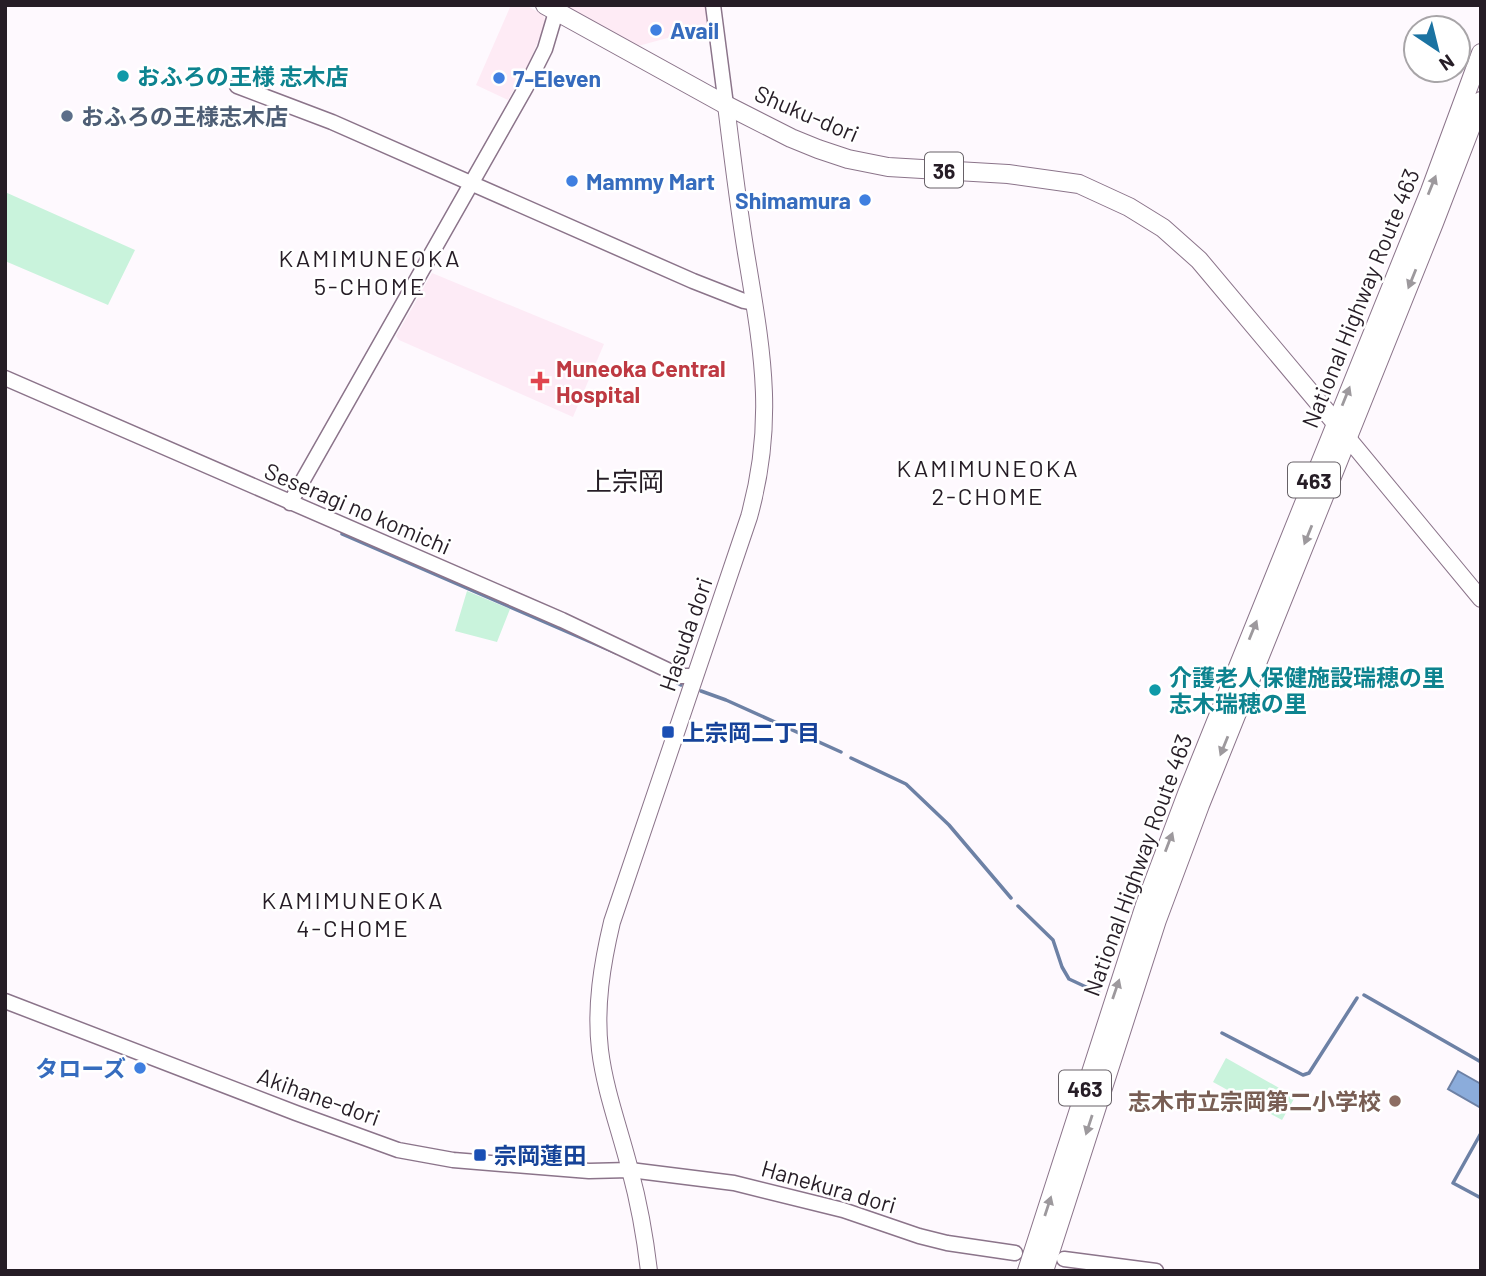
<svg xmlns="http://www.w3.org/2000/svg" width="1486" height="1276" viewBox="0 0 1486 1276" font-family="Barlow,'Noto Sans JP',sans-serif">
	<style>
		.commercial { fill: #feebf5 }
		.medical { fill: #fdebf6 }
		.green { fill: #c9f3dc }
		.water { fill: #8bacdb; stroke: #6d81a5; stroke-width: 2 }
		.lines { fill: none; stroke-linecap: round; stroke-linejoin: round }
		.stream { stroke: #6d81a5; stroke-width: 3.5 }
		.tertiary-casing { stroke: #8b748a; stroke-width: 17 }
		.secondary-casing { stroke: #8b748a; stroke-width: 18 }
		.primary-casing { stroke: #8b748a; stroke-width: 20 }
		.trunk-casing { stroke: #8b748a; stroke-width: 20 }
		.tertiary { stroke: #fff; stroke-width: 14 }
		.secondary { stroke: #fff; stroke-width: 16 }
		.primary { stroke: #fff; stroke-width: 18 }
		.trunk { stroke: #fff; stroke-width: 18 }
		.oneway { fill: #9d999d }
		.shop-dot { fill: #3f7fe0; stroke: #fff; stroke-width: 2.5 }
		.culture-dot { fill: #0f9aa8; stroke: #fff; stroke-width: 2.5 }
		.service-dot { fill: #5c6f8a; stroke: #fff; stroke-width: 2.5 }
		.health-dot { fill: #e0444e; stroke: #fff; stroke-width: 2.5 }
		.transit-dot { fill: #1a4fb4; stroke: #fff; stroke-width: 2.5 }
		.education-dot { fill: #8d6e63; stroke: #fff; stroke-width: 2.5 }
		.labels { text-anchor: middle; dominant-baseline: central; stroke-width: 5; stroke-linejoin: round; paint-order: stroke }
		.shield { fill: #fff; stroke: #676167; stroke-width: 2 }
		.shield-label { font-size: 21px; font-weight: bold; fill: #261d26 }
		.shop-label { font-size: 23px; font-weight: bold; fill: #366cbe; stroke: #fff; text-anchor: start }
		.culture-label { font-size: 23px; font-weight: bold; fill: #0d838f; stroke: #fff; text-anchor: start }
		.street-label { font-size: 23px; fill: #261d26; stroke: #fff }
		.service-label { font-size: 23px; font-weight: bold; fill: #4e5e75; stroke: #fff; text-anchor: start }
		.health-label { font-size: 23px; font-weight: bold; fill: #be3a42; stroke: #fff; text-anchor: start }
		.transit-label { font-size: 23px; font-weight: bold; fill: #164399; stroke: #fff; text-anchor: start }
		.education-label { font-size: 23px; font-weight: bold; fill: #785e54; stroke: #fff; text-anchor: end }
		.neighbourhood-label { font-size: 24px; letter-spacing: 2px; fill: #261d26; stroke: #fff }
		.quarter-label { font-size: 26px; fill: #261d26; stroke: #fff }
	</style>
	<rect width="100%" height="100%" fill="#fef9fe"/>
	<path class="commercial" d="M511,5H526L543,15L546,22L529,63L508,100L476,85Z
		M564,5H706L708,27L638,46Z"/>
	<path class="medical" d="M432,273L604,344L573,417L399,340L396,336Z"/>
	<path class="green" d="M5,192L135,250L108,305L5,261Z
		M467,591L510,609L497,642L455,631Z
		M1226,1058L1295,1097L1282,1120L1213,1082Z"/>
	<path class="water" d="M1458,1071L1481,1084V1108L1448,1089Z"/>
	<g class="lines">
		<path class="stream" d="M342,534L616,653
			M671,679L681,685
			M701,691L726,700L841,752
			M851,758L906,784L949,825L1011,898
			M1018,906L1053,940L1062,967L1069,979L1099,993
			M1364,995L1481,1062
			M1222,1033L1303,1075L1309,1073L1357,998
			M1481,1133L1453,1183L1481,1198"/>
		<g class="tertiary-casing">
			<path id="tertiary" d="M713,5L726,105
				M237,86L332,122L693,281L744,301L754,303
				M5,378L562,620L680,676H694
				M290,503L526,87L545,49L556,12
				M5,1001L296,1113L398,1150L453,1160L589,1171L630,1170L734,1183L843,1210L919,1236L947,1243L1015,1253
				M1064,1259L1156,1271"/>
		</g>
		<g class="secondary-casing">
			<path id="secondary" d="M1347,437L1481,599
				M649,1271C645,1237 639,1203 630,1170C620,1130 605,1091 600,1050C595,1007 602,964 612,922L749,517C776,420 762,350 746,253C738,204 732,154 726,105"/>
		</g>
		<g class="primary-casing">
			<path id="primary" d="M545,5L726,105L791,138L818,149L848,159L888,167L1008,174L1079,184L1129,207L1163,228L1199,260L1345,434"/>
		</g>
		<g class="trunk-casing">
			<path id="trunk" d="M1027,1271L1145,905L1188,791L1430,191L1481,53
				M1044,1271L1157,920L1200,805L1434,223L1481,101"/>
		</g>
		<use href="#tertiary" class="tertiary"/>
		<use href="#secondary" class="secondary"/>
		<use href="#primary" class="primary"/>
		<use href="#trunk" class="trunk"/>
	</g>
	<defs><path id="oneway-solid" d="M-6-.8H1V-3.2L6.5 0L1 3.2V.8H-6Z" transform="scale(1.75)"/></defs>
	<g class="oneway">
		<use href="#oneway-solid" transform="translate(1432 185) rotate(-68)"/>
		<use href="#oneway-solid" transform="translate(1412 279) rotate(112)"/>
		<use href="#oneway-solid" transform="translate(1346 396) rotate(-68)"/>
		<use href="#oneway-solid" transform="translate(1308 535) rotate(112)"/>
		<use href="#oneway-solid" transform="translate(1253 630) rotate(-68)"/>
		<use href="#oneway-solid" transform="translate(1224 746) rotate(112)"/>
		<use href="#oneway-solid" transform="translate(1169 842) rotate(-69)"/>
		<use href="#oneway-solid" transform="translate(1116 989) rotate(-71)"/>
		<use href="#oneway-solid" transform="translate(1089 1125) rotate(108)"/>
		<use href="#oneway-solid" transform="translate(1048 1206) rotate(-72)"/>
	</g>
	<g class="shop-dot">
		<circle cx="656" cy="30" r="7"/>
		<circle cx="499" cy="78" r="7"/>
		<circle cx="572" cy="181" r="7"/>
		<circle cx="865" cy="200" r="7"/>
		<circle cx="140" cy="1068" r="7"/>
	</g>
	<g class="culture-dot">
		<circle cx="123" cy="76" r="7"/>
		<circle cx="1155" cy="690" r="7"/>
	</g>
	<circle class="service-dot" cx="67" cy="116" r="7"/>
	<path class="health-dot" d="M536.5 370.5h7v7h7v7h-7v7h-7v-7h-7v-7h7z"/>
	<g class="transit-dot">
		<rect x="661" y="725" width="14" height="14" rx="3.5"/>
		<rect x="473" y="1148" width="14" height="14" rx="3.5"/>
	</g>
	<circle class="education-dot" cx="1395" cy="1101" r="7"/>
	<g class="labels">
		<g class="shield">
			<rect x="925" y="152.5" width="38" height="35" rx="5"/>
			<rect x="1288" y="462.5" width="52" height="35" rx="5"/>
			<rect x="1059" y="1070.5" width="52" height="35" rx="5"/>
		</g>
		<g class="shield-label">
			<text x="944" y="170">36</text>
			<text x="1314" y="480">463</text>
			<text x="1085" y="1088">463</text>
		</g>
		<g class="shop-label">
			<text x="670" y="30">Avail</text>
			<text x="513" y="78">7-Eleven</text>
			<text x="586" y="181">Mammy Mart</text>
			<text x="851" y="200" text-anchor="end">Shimamura</text>
			<text x="126" y="1068" text-anchor="end">タローズ</text>
		</g>
		<g class="culture-label">
			<text x="137" y="76">おふろの王様 志木店</text>
			<text x="1169" y="677">介護老人保健施設瑞穂の里<tspan x="1169" dy="26">志木瑞穂の里</tspan></text>
		</g>
		<g class="street-label">
			<text transform="translate(807 113) rotate(23)">Shuku-dori</text>
			<text transform="translate(1360 298) rotate(-68)">National Highway Route 463</text>
			<text transform="translate(358 508) rotate(23)">Seseragi no komichi</text>
			<text transform="translate(685 634) rotate(-71)">Hasuda dori</text>
			<text transform="translate(1137 865) rotate(-70)">National Highway Route 463</text>
			<text transform="translate(319 1096) rotate(20)">Akihane-dori</text>
			<text transform="translate(829 1186) rotate(16)">Hanekura dori</text>
		</g>
		<g class="service-label">
			<text x="81" y="116">おふろの王様志木店</text>
		</g>
		<g class="health-label">
			<text x="556" y="368">Muneoka Central<tspan x="556" dy="26">Hospital</tspan></text>
		</g>
		<g class="transit-label">
			<text x="682" y="732">上宗岡二丁目</text>
			<text x="494" y="1155">宗岡蓮田</text>
		</g>
		<g class="education-label">
			<text x="1381" y="1101">志木市立宗岡第二小学校</text>
		</g>
		<g class="neighbourhood-label">
			<text x="370" y="257">KAMIMUNEOKA<tspan x="370" dy="28">5-CHOME</tspan></text>
			<text x="988" y="467">KAMIMUNEOKA<tspan x="988" dy="28">2-CHOME</tspan></text>
			<text x="353" y="899">KAMIMUNEOKA<tspan x="353" dy="28">4-CHOME</tspan></text>
		</g>
		<g class="quarter-label">
			<text x="625" y="480">上宗岡</text>
		</g>
	</g>
	<rect width="1486" height="1276" fill="none" stroke="#261d26" stroke-width="14"/>
	<g transform="translate(1437 49) rotate(145)"><circle r="33" fill="#ffffff" stroke="#a8a5a8" stroke-width="2"/>
	<path d="M0-5L12 26L0 18L-12 26Z" fill="#1b73a2"/>
	<text y="-10" font-size="19" font-weight="bold" text-anchor="middle" fill="#261d26">N</text>
	</g>
</svg>
